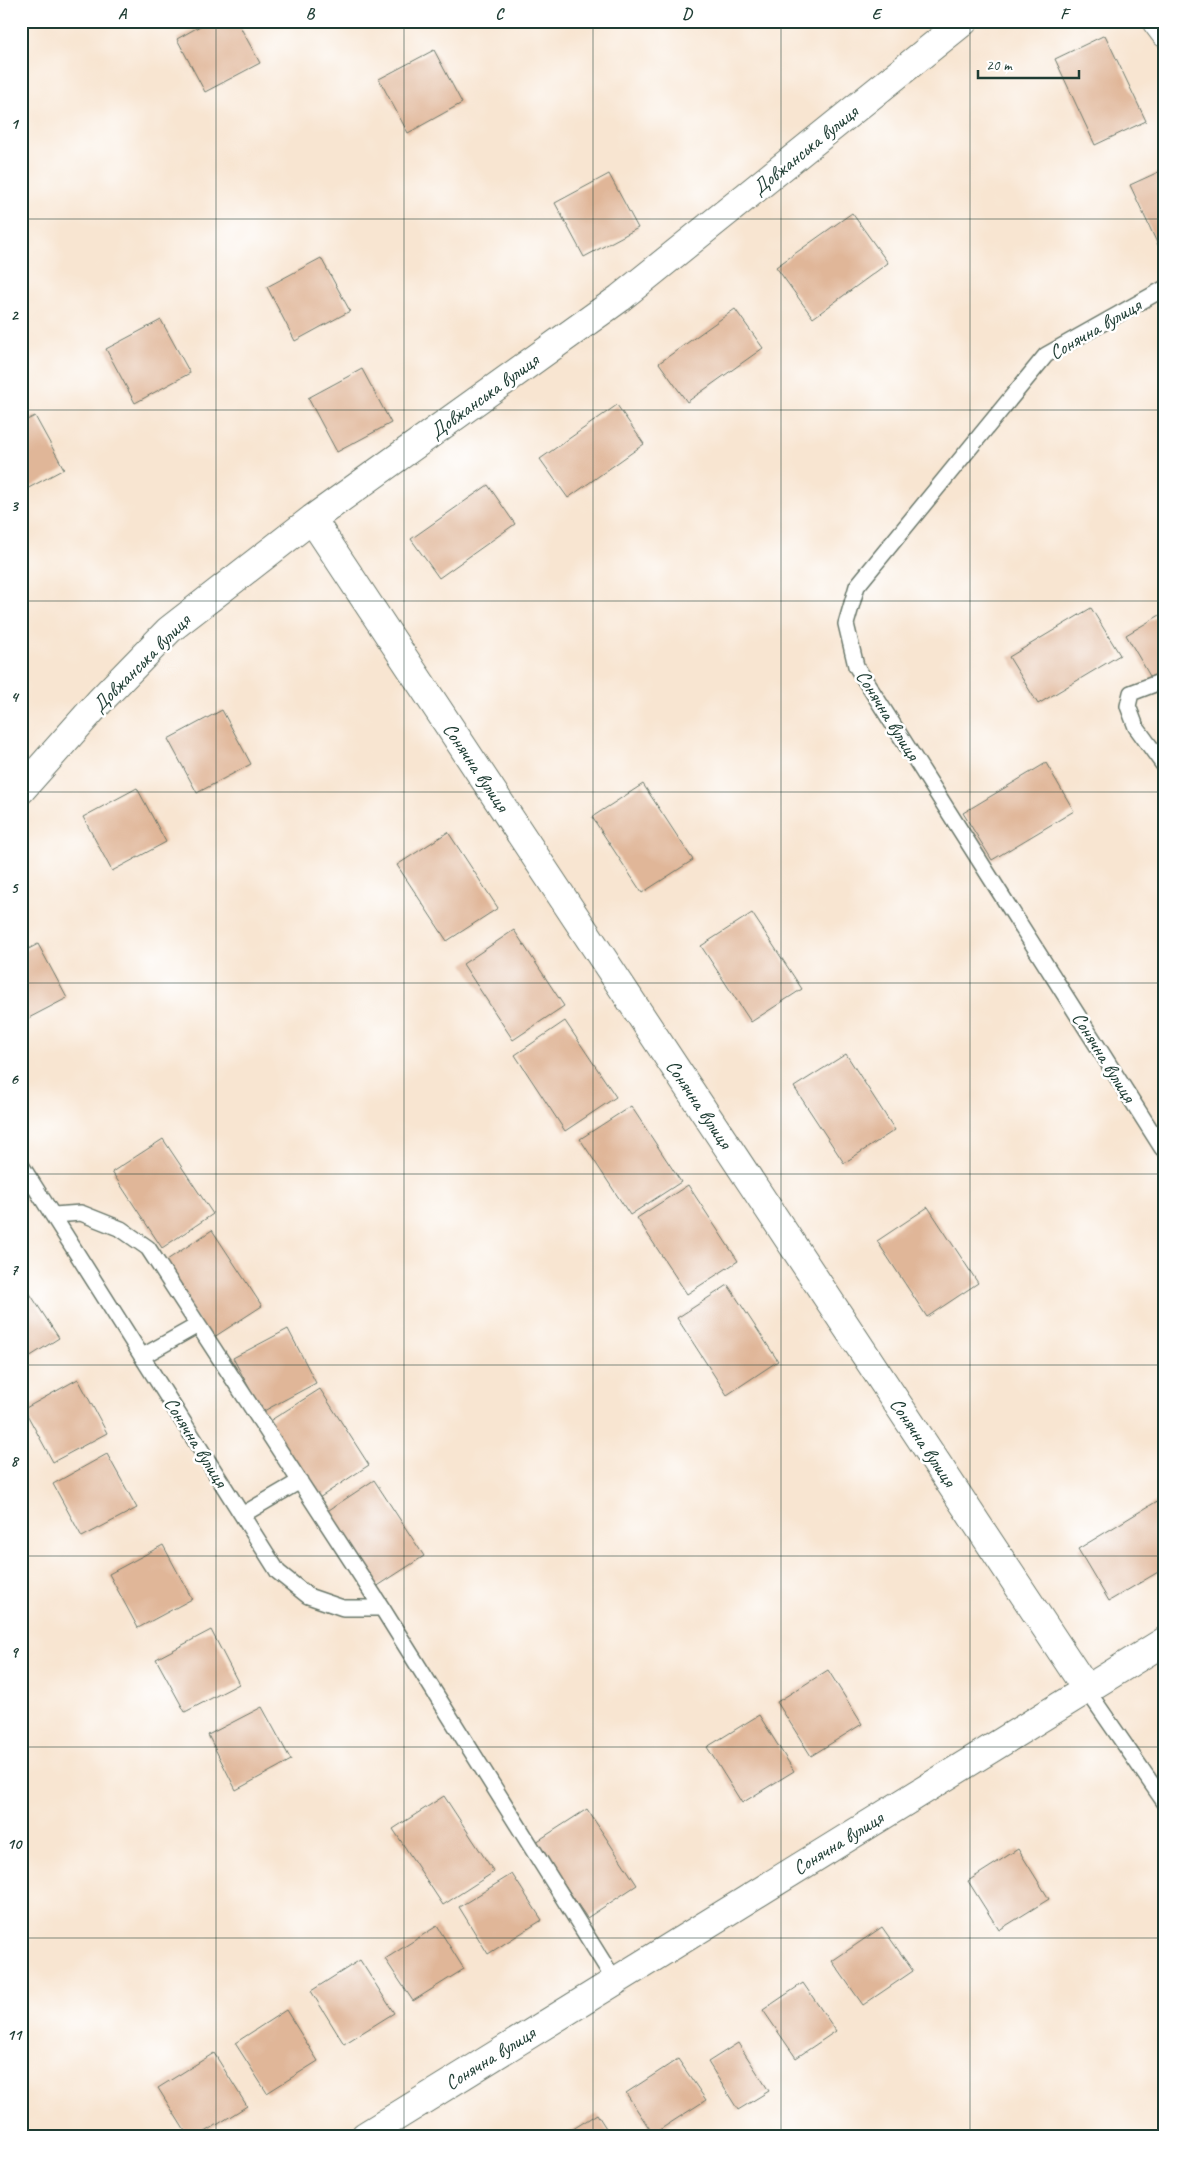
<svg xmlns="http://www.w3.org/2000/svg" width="1186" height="2157" viewBox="0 0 1186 2157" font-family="Caveat,sans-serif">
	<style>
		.building { fill: #e0b698 }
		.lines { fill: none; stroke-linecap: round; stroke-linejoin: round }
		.lane-casing { stroke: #6b786b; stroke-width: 18 }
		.street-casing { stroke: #6b786b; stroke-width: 30 }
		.lane { stroke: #fff; stroke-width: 15 }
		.street { stroke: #fff; stroke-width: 28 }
		.grid { fill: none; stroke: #1f3d34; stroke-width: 1; stroke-opacity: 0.55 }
		.labels { text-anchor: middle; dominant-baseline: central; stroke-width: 5; stroke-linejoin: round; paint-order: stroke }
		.street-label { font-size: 20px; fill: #1f3d34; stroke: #fff }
		.neatline { fill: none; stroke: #1f3d34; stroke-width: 2 }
		.grid-label { font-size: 16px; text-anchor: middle; font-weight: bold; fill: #1f3d34 }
	</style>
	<rect width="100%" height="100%" fill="#fff"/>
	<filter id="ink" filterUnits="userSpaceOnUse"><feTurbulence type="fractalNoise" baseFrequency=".02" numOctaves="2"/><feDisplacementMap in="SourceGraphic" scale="10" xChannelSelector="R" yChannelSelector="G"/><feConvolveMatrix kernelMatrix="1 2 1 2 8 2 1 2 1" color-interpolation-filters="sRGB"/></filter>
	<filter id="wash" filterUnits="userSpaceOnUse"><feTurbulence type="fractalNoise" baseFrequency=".0096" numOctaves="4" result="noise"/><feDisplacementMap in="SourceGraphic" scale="20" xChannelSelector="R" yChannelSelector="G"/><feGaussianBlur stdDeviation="1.12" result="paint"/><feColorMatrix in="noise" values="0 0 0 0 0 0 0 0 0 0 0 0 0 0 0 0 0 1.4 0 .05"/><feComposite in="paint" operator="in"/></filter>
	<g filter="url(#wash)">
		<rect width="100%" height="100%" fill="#f8e5d1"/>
		<g id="blocks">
			<path class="building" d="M209,21H237L260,63L205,92L177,39Z
				M1105,35L1146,121L1095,145L1055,59Z
				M434,50L462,103L408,133L379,79Z
				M1165,169V260L1130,185Z
				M609,174L638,228L584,257L555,203Z
				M852,213L888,263L813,318L776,267Z
				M321,258L350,311L295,341L267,287Z
				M735,309L763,348L687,402L659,363Z
				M161,320L190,373L135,403L106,349Z
				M362,369L391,423L337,452L308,398Z
				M617,405L644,444L568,498L540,459Z
				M35,416L64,469L21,492V423Z
				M488,485L515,524L439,578L411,539Z
				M1091,608L1120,655L1038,704L1009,657Z
				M1165,612V676L1154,683L1126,635Z
				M222,710L251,764L197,793L168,739Z
				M1046,763L1074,811L992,860L963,813Z
				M643,784L693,860L642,893L592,817Z
				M137,788L166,842L112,871L83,817Z
				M448,832L498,908L447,941L397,865Z
				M752,913L802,989L751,1022L701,946Z
				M514,930L564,1006L513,1040L463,964Z
				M38,944L67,998L21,1022V953Z
				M565,1021L616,1097L565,1131L515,1055Z
				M846,1054L895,1130L844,1163L794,1087Z
				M631,1106L681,1182L630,1215L580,1139Z
				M163,1139L213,1214L162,1248L112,1172Z
				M688,1185L738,1261L687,1294L637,1218Z
				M928,1207L978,1283L927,1317L877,1241Z
				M212,1230L262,1306L211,1339L161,1264Z
				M21,1280L59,1338L21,1362Z
				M728,1285L778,1361L727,1395L677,1318Z
				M288,1329L316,1383L262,1412L233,1358Z
				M78,1379L107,1433L53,1462L24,1409Z
				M320,1389L369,1465L319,1498L268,1422Z
				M107,1454L137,1508L82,1537L53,1484Z
				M374,1480L424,1556L373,1589L323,1514Z
				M1159,1500L1165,1510V1568L1109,1601L1078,1549Z
				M163,1545L192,1599L138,1628L109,1574Z
				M211,1630L239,1684L185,1712L156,1659Z
				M828,1670L862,1724L811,1756L777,1702Z
				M262,1707L291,1760L236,1790L208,1735Z
				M759,1715L794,1771L742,1803L707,1747Z
				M444,1796L494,1872L443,1905L393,1829Z
				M587,1809L637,1885L587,1918L536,1842Z
				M1018,1849L1049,1899L999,1930L968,1881Z
				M512,1874L542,1920L488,1954L459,1907Z
				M437,1926L464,1969L413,2001L385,1959Z
				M882,1927L913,1971L863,2005L832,1961Z
				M360,1960L394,2013L344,2044L311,1991Z
				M803,1983L836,2031L796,2058L763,2010Z
				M286,2010L318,2061L267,2093L235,2043Z
				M738,2043L769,2091L738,2110L708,2062Z
				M214,2053L247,2106L199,2136H188L158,2088Z
				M678,2059L706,2100L653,2134L626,2093Z
				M597,2114L611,2136H562Z"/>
		</g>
	</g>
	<g filter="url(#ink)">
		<use href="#blocks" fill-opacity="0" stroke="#6b786b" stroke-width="1"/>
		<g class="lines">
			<g class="lane-casing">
				<path id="lane" d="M1165,288L1046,355L857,586L846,624L856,666L1162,1148H1165
					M1165,680L1131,693L1128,706L1136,727L1165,767
					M21,1165L278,1572L308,1596L343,1608H382
					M54,1215L81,1213L121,1229L148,1248L382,1608L615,1981
					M143,1356L198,1325
					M242,1515L300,1481
					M1087,1690L1165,1803"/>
			</g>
			<g class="street-casing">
				<path id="street" d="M1156,21L1165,33
					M312,519L1087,1690
					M21,790L100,701L169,630L312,519L620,298L964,21
					M365,2136L1165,1641"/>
			</g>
			<use href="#lane" class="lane"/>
			<use href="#street" class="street"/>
		</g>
	</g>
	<path class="grid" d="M216,21V2136M404,21V2136M593,21V2136M781,21V2136M970,21V2136M21,219H1165M21,410H1165M21,601H1165M21,792H1165M21,983H1165M21,1174H1165M21,1365H1165M21,1556H1165M21,1747H1165M21,1938H1165"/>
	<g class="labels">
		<g class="street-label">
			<text transform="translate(805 150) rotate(-39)">Довжанська вулиця</text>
			<text transform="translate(1095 329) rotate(-30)">Сонячна вулиця</text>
			<text transform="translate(484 396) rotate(-36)">Довжанська вулиця</text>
			<text transform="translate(141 663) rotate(-45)">Довжанська вулиця</text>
			<text transform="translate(888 715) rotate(58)">Сонячна вулиця</text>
			<text transform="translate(476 767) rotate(56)">Сонячна вулиця</text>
			<text transform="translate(1104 1057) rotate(58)">Сонячна вулиця</text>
			<text transform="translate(699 1104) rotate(56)">Сонячна вулиця</text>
			<text transform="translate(196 1442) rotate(58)">Сонячна вулиця</text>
			<text transform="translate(923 1442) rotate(56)">Сонячна вулиця</text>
			<text transform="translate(838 1843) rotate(-32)">Сонячна вулиця</text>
			<text transform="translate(490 2058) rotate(-32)">Сонячна вулиця</text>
		</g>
	</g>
	<rect width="1186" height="2157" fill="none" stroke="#fff" stroke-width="55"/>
	<path d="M978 70v8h101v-8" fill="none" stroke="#1f3d34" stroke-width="2.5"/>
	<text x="986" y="70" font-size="15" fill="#1f3d34" stroke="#ffffff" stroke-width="4" paint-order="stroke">20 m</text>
	<rect x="28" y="28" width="1130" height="2102" class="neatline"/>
	<g class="grid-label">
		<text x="122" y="19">A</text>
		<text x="310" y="19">B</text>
		<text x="499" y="19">C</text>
		<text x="687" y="19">D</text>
		<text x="876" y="19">E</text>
		<text x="1064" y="19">F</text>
		<text x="14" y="129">1</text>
		<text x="14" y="320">2</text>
		<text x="14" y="511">3</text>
		<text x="14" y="702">4</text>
		<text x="14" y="893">5</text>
		<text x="14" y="1084">6</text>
		<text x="14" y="1275">7</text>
		<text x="14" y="1466">8</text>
		<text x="14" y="1657">9</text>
		<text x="14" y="1849">10</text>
		<text x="14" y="2040">11</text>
	</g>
</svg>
